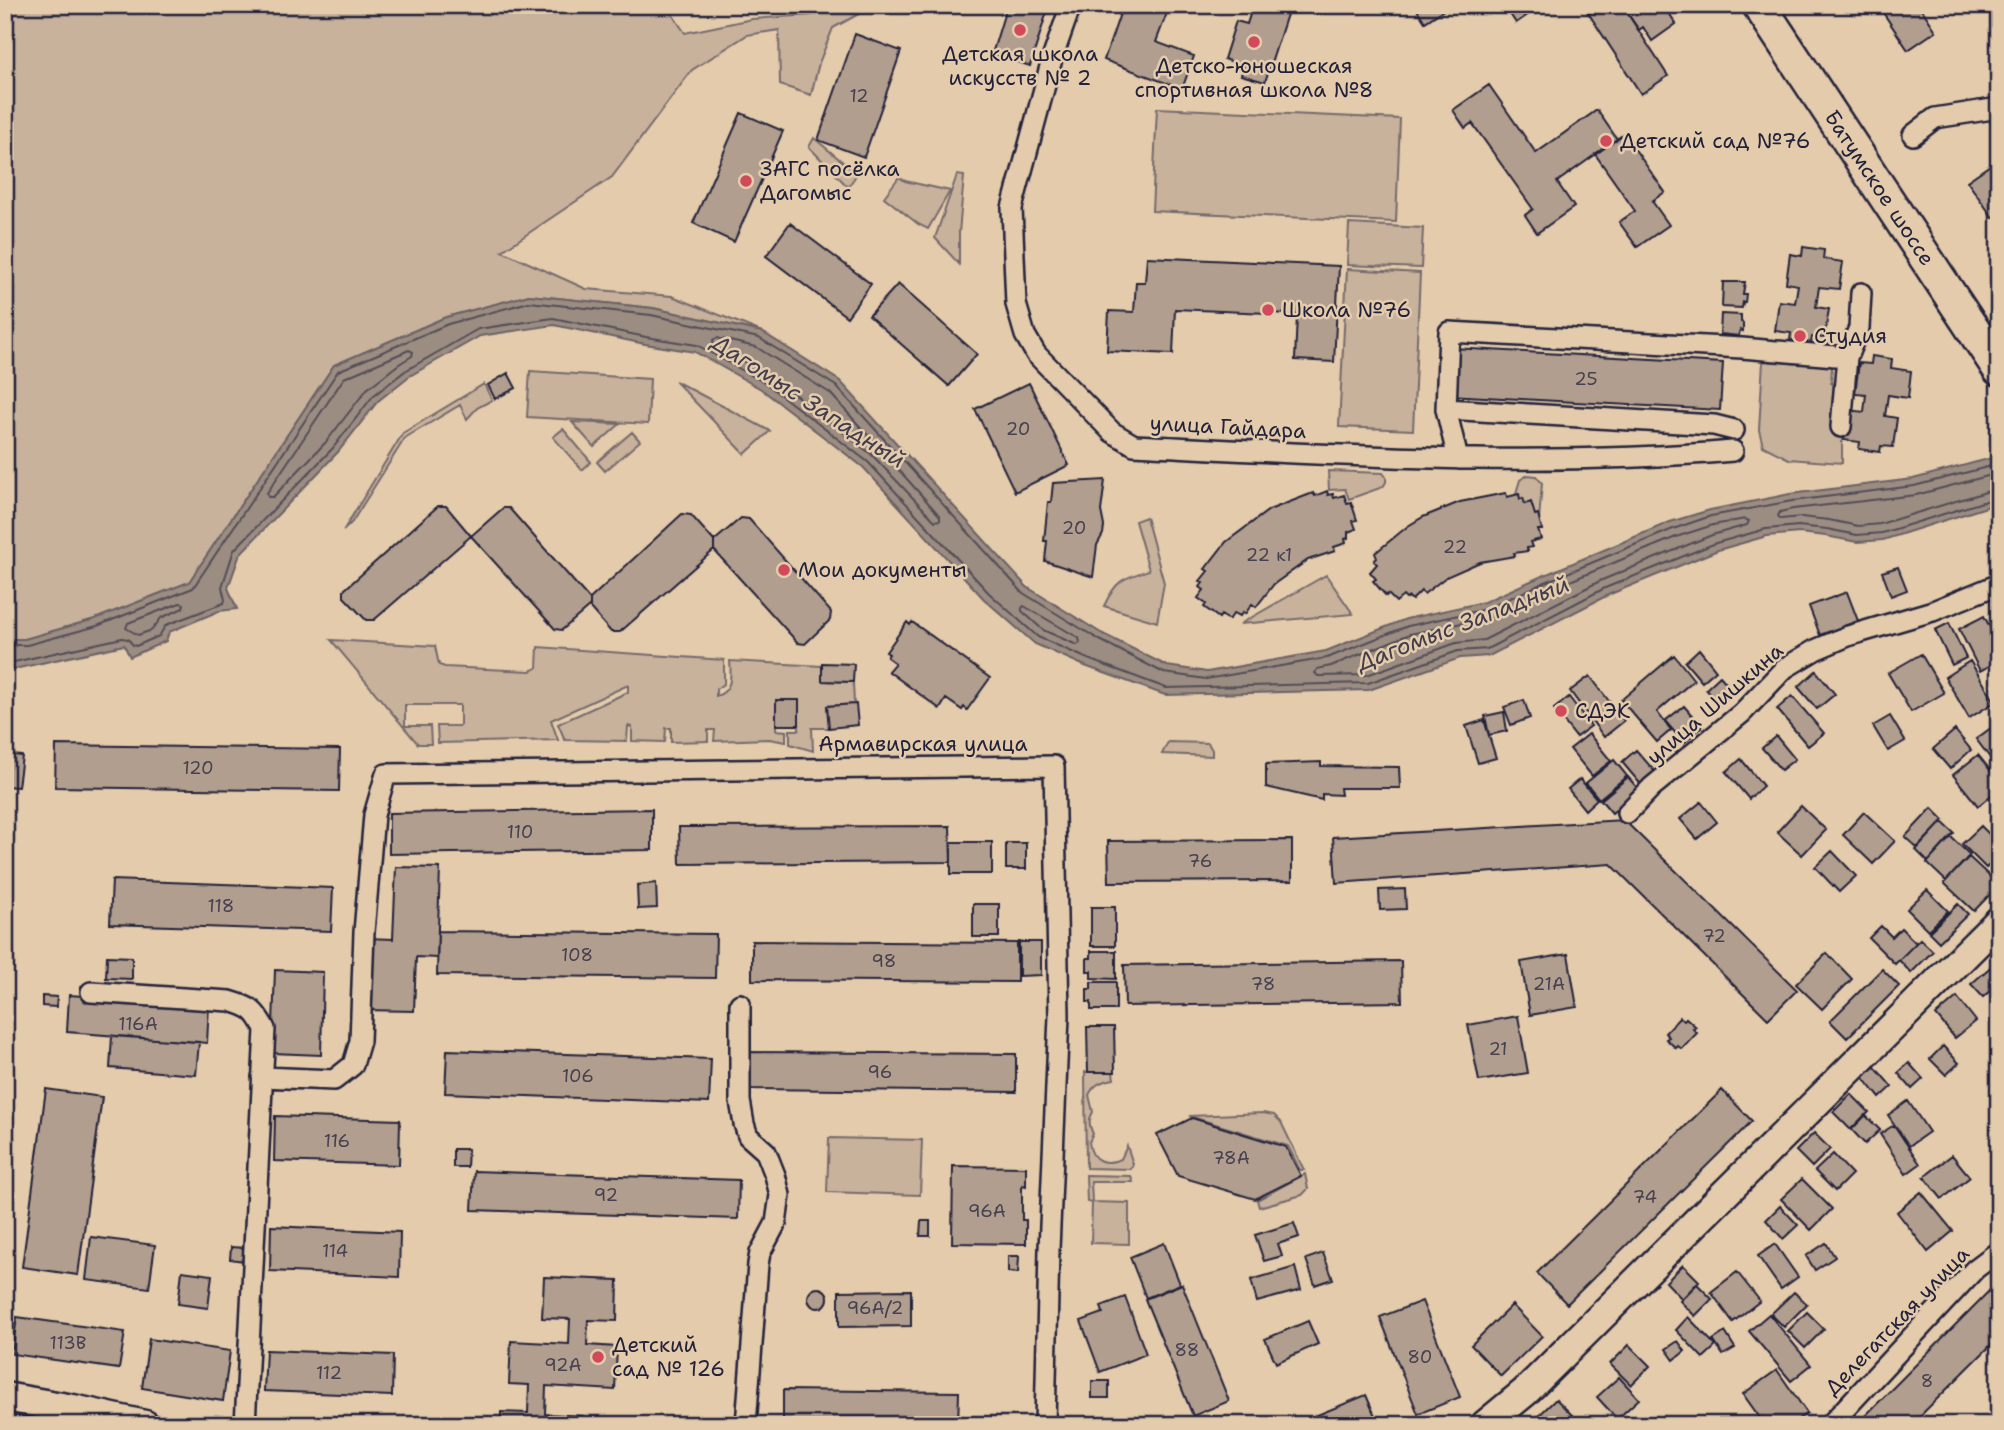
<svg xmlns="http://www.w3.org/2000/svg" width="2004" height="1430" viewBox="0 0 2004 1430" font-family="'Shantell Sans',sans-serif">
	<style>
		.green { fill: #c8b29c; stroke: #756a6c; stroke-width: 2 }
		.water { fill: #9c8d82; stroke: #6b6266; stroke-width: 2 }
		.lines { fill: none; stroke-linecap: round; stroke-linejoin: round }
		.shore { stroke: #534d57; stroke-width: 2 }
		.building { fill: #b19e8e; stroke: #22223b; stroke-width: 2 }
		.minor-casing { stroke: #22223b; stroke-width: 24 }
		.secondary-casing { stroke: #22223b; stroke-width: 33 }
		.trunk-casing { stroke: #22223b; stroke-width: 37 }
		.minor { stroke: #e4cbac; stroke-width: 19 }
		.secondary { stroke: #e4cbac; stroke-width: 28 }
		.trunk { stroke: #e4cbac; stroke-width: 32 }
		.poi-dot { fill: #d1495b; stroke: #e4cbac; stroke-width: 2.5 }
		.labels { text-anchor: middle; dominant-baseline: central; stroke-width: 5; stroke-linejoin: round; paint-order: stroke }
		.number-label { font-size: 18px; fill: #464150 }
		.poi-label { font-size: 21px; fill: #22223b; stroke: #e4cbac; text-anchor: start }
		.street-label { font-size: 21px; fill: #22223b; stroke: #e4cbac }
		.water-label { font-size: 23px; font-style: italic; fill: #403d4d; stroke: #e4cbac }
	</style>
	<rect width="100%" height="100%" fill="#e4cbac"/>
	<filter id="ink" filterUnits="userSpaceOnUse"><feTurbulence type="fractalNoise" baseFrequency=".0143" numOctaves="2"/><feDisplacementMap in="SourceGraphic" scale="14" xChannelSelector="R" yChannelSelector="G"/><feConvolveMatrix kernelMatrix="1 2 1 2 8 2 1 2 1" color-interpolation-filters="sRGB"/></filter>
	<g filter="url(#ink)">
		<path class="green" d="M5,5H666L685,33L752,19L812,15L824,5H875L833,28L819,63L811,95L780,85L779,30L747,35L692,70L612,177L502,251L586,289L672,296L762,332L653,308L529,295L446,317L334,365L189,582L95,619L25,639H5Z
			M1157,108L1400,119L1396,222L1152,211Z
			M814,138L857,174L848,187L809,147Z
			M957,175L964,176L959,233V264L935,238Z
			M899,177L905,181L950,191L928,229L918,224L884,197Z
			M1349,224L1423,228L1421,268L1347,265Z
			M1347,269L1420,273L1413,430L1339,427Z
			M1763,361L1832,366L1831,383L1838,385L1835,436L1842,437V463L1789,459L1763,446L1759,430Z
			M530,371L650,379L648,424L527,417Z
			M675,381L770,431L745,454Z
			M484,384L492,400L477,408L467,419L460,405L405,438L352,522L343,531L403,433Z
			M572,422L620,424L594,447Z
			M563,429L591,462L582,470L553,437Z
			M632,432L640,441L605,471L597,462Z
			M1328,471L1383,473L1386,477V482L1383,487L1349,499L1345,489L1329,490Z
			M1528,475L1536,476L1542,483L1539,520L1511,510L1520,480Z
			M1146,517L1164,583L1157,622L1104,606C1116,580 1123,578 1149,570L1135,521Z
			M1326,575L1353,614L1240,624Z
			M331,640L435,646L439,665L445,667L530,671L537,668L538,647L724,660V684L716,689V696C733,691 731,675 730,661L822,666V681L853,682L854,704L827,706L829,728H812L813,751L790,744V730H799V700H776V730L786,731V742L769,739L714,741L715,730H708V741L671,742V728H666L665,742L632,741V727L628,726L627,741L565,740L558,724L628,692V685L551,720L558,740L438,743L437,726H460V705H405V726H430L431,744H418Z
			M1168,742L1208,743L1212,750V756L1162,754Z
			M1085,1072H1113L1114,1079C1102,1081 1094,1084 1089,1095L1093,1112C1088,1120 1089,1125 1093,1134L1089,1142C1091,1161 1104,1166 1121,1159L1127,1146L1133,1164L1131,1169L1086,1168Z
			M1263,1113L1274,1115L1281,1122L1304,1170H1300L1288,1146L1189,1116Z
			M829,1138L922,1140L920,1195L827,1192Z
			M1305,1174L1308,1189L1302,1195L1259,1207L1257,1200Z
			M1086,1175L1131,1176L1133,1182H1091L1092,1202L1129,1203V1244L1091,1243L1092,1203L1087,1202Z"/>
		<path class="water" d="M529,295L653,308L762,332L840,381L1027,587L1101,633L1167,666L1207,672L1326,651L1406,619L1484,602L1540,577L1670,522L1710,510L1790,494L1913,479L1999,456V503L1883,540L1857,542L1826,536L1799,533L1767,536L1718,550L1608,595L1489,656L1460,658L1369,690L1165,695L1085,666L1035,644L984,599L863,467L761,389L695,352L645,344L554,325L480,336L408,377L378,401L338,452L240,554L228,588L237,609L219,611L169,632L166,641L130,657L124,645L5,671V639H25L95,619L189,582L334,365L446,317Z"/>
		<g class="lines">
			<path class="shore" d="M717,338L756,347L830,393L940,516V520L935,521L872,455L771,376L714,345L713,340Z
				M409,350L413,352L412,356L399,364L367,389L326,442L273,497H268L267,493L344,378Z
				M1999,473L1916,495L1793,509L1780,512L1778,516L1781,519L1801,517L1829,520L1858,526L1880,524L1999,488
				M1745,519L1749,521L1747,525L1712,535L1602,580L1484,640L1456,643L1367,675L1318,676L1315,673L1317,669L1331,666L1410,634L1490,617L1546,591L1676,537L1713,525Z
				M180,603L184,604L183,608L161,618L152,630L138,635L126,628L128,623Z
				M1024,606L1079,638L1080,643L1077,645L1043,630L1022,611V608Z
				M5,645H27L97,626L193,588L338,371L448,324L529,302L651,315L759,338L836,386L1023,593L1098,639L1164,673L1206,679L1327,658L1408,626L1486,609L1543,583L1673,529L1711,516L1792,501L1914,486L1999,464
				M5,664L122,638L128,639L133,645L136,646L159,636L166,625L224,603L225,600L222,587L234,550L333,448L373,396L405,371L478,329L553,318L646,337L697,345L765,383L868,462L989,593L1038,637L1088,659L1166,688L1368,683L1458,651L1487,649L1605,588L1716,543L1766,529L1798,526L1827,529L1857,535L1882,533L1999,497"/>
		</g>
		<path class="building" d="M1007,5H1049L1030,66L992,54Z
			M1123,5H1170L1156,42L1194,56L1182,89L1104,60Z
			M1253,5H1290L1265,82L1241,75L1244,66L1224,59L1236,21L1247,24Z
			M1414,5H1451L1425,22Z
			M1504,5H1542L1516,23Z
			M1596,5H1622L1668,76L1641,94L1587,11Z
			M1622,5H1664L1676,24L1652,41L1643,27L1639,30Z
			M1878,5H1919L1936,31L1908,50Z
			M855,34L901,51L864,157L818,140Z
			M1489,85L1536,153L1597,110L1617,139L1557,182L1574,207L1537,233L1525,215L1533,209L1472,123L1465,128L1453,110Z
			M741,113L783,131L734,242L693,223Z
			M1624,134L1665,192L1652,201L1669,225L1637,247L1619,222L1635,211L1595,154Z
			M1999,159V214L1993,218L1967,181Z
			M790,223L871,284L847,317L766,256Z
			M1803,247L1824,250L1823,259L1843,262L1839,289L1819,287L1816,307L1829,309L1824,338L1812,337L1811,343L1790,340L1791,333L1775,331L1779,301L1795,303L1798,285L1786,283L1790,254L1802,256Z
			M1147,257L1339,266L1334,362L1295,360L1297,315L1293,314L1175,309L1173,354L1107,351L1109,311L1134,312L1136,282H1145Z
			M1723,282H1745L1743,294H1746L1745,302H1743L1742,308L1722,307Z
			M898,284L977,354L949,386L869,316Z
			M1721,314L1741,315V322L1743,323V331L1740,330L1739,336L1720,334Z
			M1452,348L1723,363L1720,410L1449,395Z
			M1872,356L1892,359L1891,368L1911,371L1908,398L1888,395L1885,416L1897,418L1893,447L1881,446L1880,452L1859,449L1860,442L1844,440L1848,410L1864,412L1866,394L1855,393L1859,363L1871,364Z
			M508,373L516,388L495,399L488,385Z
			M1029,383L1069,465L1015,492L975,409Z
			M1105,480L1101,511L1104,526L1103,534L1097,545L1093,577L1045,561L1047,541H1044L1048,502H1051L1053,483Z
			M1327,491L1328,495L1333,494L1334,498L1344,495L1347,503L1351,502L1357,520L1353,521L1356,529L1348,532V538L1345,539L1346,543L1334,547L1335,551L1308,560L1274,584L1256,607L1252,604L1245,614L1243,612L1240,616L1234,613L1229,620L1221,615L1219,618L1204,607L1206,604L1198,598L1204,590L1200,587L1203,583L1200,581L1208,571L1205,569L1226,542L1269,510L1313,493L1315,496Z
			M1506,493L1507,497L1519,494L1520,499L1523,498L1525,504L1531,502L1535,515L1538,514L1542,530H1538L1541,539L1530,542L1532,547L1527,548L1528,551L1514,553L1515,556L1480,562L1446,577L1424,594L1421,591L1412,600L1409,597L1406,599L1403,596L1396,602L1388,594L1386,596L1373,581L1376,579L1370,572L1377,564L1374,561L1377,558L1375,553L1408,526L1423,517L1460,502Z
			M438,506H446L471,536L374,620H366L344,597V590Z
			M503,508H509L590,600V606L562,630L555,629L471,536Z
			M682,514L691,515L714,541V550L620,632H611L590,608V599Z
			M741,518L749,519L831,612L830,620L805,644L798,643L714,550V541Z
			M1898,567L1907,590L1891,596L1882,572Z
			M1847,592L1858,621L1820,635L1809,606Z
			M1984,616L1999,644V661L1980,671L1959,629Z
			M907,622L910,625L912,622L990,678L967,710L964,707L962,710L946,699L940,709L888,671L895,663L887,657L889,654L886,652Z
			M1949,623L1966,658L1952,665L1935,630Z
			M1699,649L1716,670L1702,682L1685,662Z
			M1921,654L1944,693L1911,712L1888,673Z
			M1674,655L1694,680L1657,712L1671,730L1657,742L1621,700Z
			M1970,661L1995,702L1969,718L1945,677Z
			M822,663L854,664L853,682L822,681Z
			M1816,671L1835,694L1817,709L1798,687Z
			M1590,676L1624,721L1604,737L1570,691Z
			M1720,676L1734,692L1719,705L1706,689Z
			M1792,696L1824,733L1808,746L1777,709Z
			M1569,697L1591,726L1576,737L1554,709Z
			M776,700H799V725H776Z
			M1524,700L1530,718L1511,725L1504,707Z
			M856,704L858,725L829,728L827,706Z
			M1684,706L1702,727L1684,743L1665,721Z
			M1504,712L1507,731L1489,735L1485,716Z
			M1890,716L1905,741L1888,751L1873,726Z
			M1484,720L1496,758L1478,763L1466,726Z
			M1999,722V753L1991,759L1976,739Z
			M1955,730L1971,750L1950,769L1933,749Z
			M1589,734L1611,761L1592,776L1570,749Z
			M1776,736L1795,759L1781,770L1762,748Z
			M56,745L340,749L339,791L55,787Z
			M1636,750L1658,775L1643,787L1622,762Z
			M5,754L22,756L18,787L5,786Z
			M1978,755L1999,781V789L1978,806L1953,775Z
			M1741,759L1763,786L1749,799L1726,772Z
			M1614,760L1627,776L1599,799L1586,783Z
			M1321,762V766L1399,767L1400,788H1340L1341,795L1322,794V800L1266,787V764Z
			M1628,777L1639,790L1612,813L1601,800Z
			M1580,779L1597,799L1585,810L1568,789Z
			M1701,802L1717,822L1697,839L1680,819Z
			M1801,806L1826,830L1802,855L1777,832Z
			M1932,808L1944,820L1917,848L1905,837Z
			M652,809V850L389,854V813Z
			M1864,812L1895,841L1873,864L1843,835Z
			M1624,820L1797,990L1768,1019L1611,864L1336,883L1333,837Z
			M1942,822L1954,833L1928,862L1916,850Z
			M950,826L951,862L680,864L679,827Z
			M1981,826L1999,844V856L1986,868L1962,844Z
			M1951,837L1970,855L1946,881L1927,863Z
			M1292,840V881L1109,882L1108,841Z
			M951,842H992V874H951Z
			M1006,843H1026V869H1006Z
			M1832,851L1856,876L1839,892L1815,867Z
			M1969,857L1999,885L1974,911L1944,883Z
			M396,867L440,868L437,958L416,957L414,1011L364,1010L366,938L393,939Z
			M112,880L333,888L331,931L110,924Z
			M656,883L657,908L638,909L637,885Z
			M1405,889L1406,909L1380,910L1379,890Z
			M1927,890L1948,911L1928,930L1907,909Z
			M973,904H999V937H973Z
			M1958,904L1968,914L1939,942L1929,932Z
			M1091,907H1115V946H1091Z
			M1881,926L1892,937L1901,928L1916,943L1895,964L1869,938Z
			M438,931L716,934L715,978L437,975Z
			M1920,939L1933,951L1911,973L1899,960Z
			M752,941L1017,943V982L752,980Z
			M1019,942H1041V975L1019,976Z
			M1091,951H1116V979L1091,978V971H1087V958H1091Z
			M1827,953L1852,979L1822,1009L1796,984Z
			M1568,954L1577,1007L1530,1015L1521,962Z
			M107,956L132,957V979L106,978Z
			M1401,961L1402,1002L1125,1006L1124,965Z
			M1994,964L1999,970V983L1983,997L1971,984Z
			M1882,969L1899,986L1847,1038L1830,1021Z
			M275,970L323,972L321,1055L272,1053Z
			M1091,982H1116V1010H1091V1002H1087V989H1091Z
			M69,995L209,1005L207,1043L67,1032Z
			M42,996L57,997L56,1007L42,1006Z
			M1957,997L1976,1021L1955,1038L1936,1015Z
			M1518,1016L1528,1073L1479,1081L1468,1025Z
			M1680,1017L1684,1020L1686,1018L1696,1027L1693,1029L1697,1033L1682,1049L1678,1046L1676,1048L1666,1039L1669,1037L1665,1033Z
			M1087,1027H1114L1115,1072H1088Z
			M112,1036L199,1042L196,1075L110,1068Z
			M1943,1046L1959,1063L1946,1075L1930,1059Z
			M447,1050L711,1059L709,1103L445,1093Z
			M743,1052L1016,1054V1092L743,1089Z
			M1909,1063L1923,1079L1912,1089L1898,1073Z
			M1874,1066L1892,1087L1880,1098L1862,1076Z
			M46,1089L102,1097L78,1275L22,1267Z
			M1722,1090L1752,1121L1567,1304L1537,1273Z
			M1851,1094L1869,1112L1851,1130L1833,1112Z
			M1908,1101L1929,1132L1909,1146L1888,1115Z
			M1865,1115L1880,1130L1865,1144L1851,1129Z
			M275,1116L400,1120L399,1165L274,1161Z
			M1192,1118L1286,1147L1301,1176L1255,1199L1178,1176L1157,1135Z
			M1894,1125L1920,1164L1906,1174L1880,1134Z
			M1814,1133L1830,1149L1812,1167L1796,1151Z
			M453,1149H468L467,1167H453Z
			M1833,1154L1852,1174L1835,1191L1815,1171Z
			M1952,1155L1970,1177L1942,1199L1924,1177Z
			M953,1166L1026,1167V1186L1022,1185V1220H1026V1244L952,1243Z
			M474,1171L739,1180L738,1219L472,1210Z
			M1802,1179L1832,1209L1811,1230L1781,1199Z
			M1921,1192L1953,1231L1928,1252L1897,1212Z
			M1780,1206L1798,1225L1783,1239L1766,1220Z
			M921,1221H930V1236H920Z
			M1294,1223L1299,1237L1278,1244L1282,1256L1264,1261L1255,1235Z
			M271,1226L400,1232L399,1277L270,1271Z
			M91,1237L155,1245L149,1288L86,1280Z
			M1164,1243L1180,1284L1146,1298L1130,1257Z
			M1826,1243L1835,1257L1815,1270L1806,1256Z
			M1775,1244L1798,1277L1781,1289L1758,1256Z
			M231,1247L244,1248V1261L230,1259Z
			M1323,1253L1333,1279L1315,1285L1306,1259Z
			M1008,1256H1019L1018,1273L1008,1272Z
			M1683,1265L1699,1281L1682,1299L1666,1282Z
			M1295,1267L1301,1290L1257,1302L1251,1280Z
			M182,1271L212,1275L208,1308L178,1304Z
			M1737,1272L1760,1301L1733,1322L1711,1292Z
			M544,1277L618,1280L617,1321L588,1320L587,1345L617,1347L615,1390L546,1386L545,1414L583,1416V1425H501V1412L528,1413L529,1385L509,1384L511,1341L569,1344L570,1319L542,1318Z
			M1999,1281V1337L1911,1425H1856Z
			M1182,1284L1229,1401L1193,1416L1145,1299Z
			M1697,1284L1712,1299L1695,1316L1680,1301Z
			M808 1298a10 10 0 1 1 20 0a10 10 0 1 1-20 0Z
			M911,1290V1326L839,1327V1291Z
			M1794,1292L1807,1304L1784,1327L1771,1314Z
			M1125,1297L1146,1354L1100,1372L1081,1321L1103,1313L1101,1306Z
			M1422,1301L1460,1397L1418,1414L1380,1317Z
			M1512,1305L1542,1336L1501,1376L1471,1345Z
			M1807,1312L1824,1329L1805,1348L1788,1331Z
			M1769,1314L1811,1365L1791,1381L1749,1331Z
			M17,1317L125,1332L119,1369L12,1354Z
			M1688,1317L1716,1346L1703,1358L1676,1330Z
			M1308,1321L1318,1344L1276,1363L1265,1339Z
			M1725,1332L1735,1348L1723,1355L1713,1340Z
			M149,1339L230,1351L223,1401L142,1388Z
			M1678,1341L1685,1351L1674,1360L1666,1349Z
			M1629,1345L1650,1366L1631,1385L1610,1364Z
			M266,1350L393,1355L392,1396L264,1391Z
			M1777,1370L1807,1413L1790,1425H1765L1743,1394Z
			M1619,1377L1639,1399L1617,1419L1597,1397Z
			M1092,1381H1109V1398H1092Z
			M783,1390L959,1392L958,1425H783Z
			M1366,1395L1379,1425H1293Z
			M1556,1399L1573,1416L1564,1425H1529Z"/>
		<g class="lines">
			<g class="minor-casing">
				<path id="minor" d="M1071,5L1052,59L1012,208L1016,304L1025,335L1036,354L1112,432L1134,445C1333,455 1533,468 1733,451
					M1913,135L1935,118L1999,108
					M1446,409L1449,332L1742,348L1847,357L1859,328L1861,293
					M1841,427L1847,357
					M1458,459L1446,409L1714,425L1734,430
					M1627,813L1652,787L1742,713L1785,668L1815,650L1848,636L1933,611L1999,584
					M91,992L230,1001C250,1007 255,1009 265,1029L245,1425
					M740,1004V1101L744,1124L748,1136L766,1152L775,1175L780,1195L776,1223L760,1253L758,1264L746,1425
					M262,1077L334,1080L353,1065L360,1041L364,932L374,815L386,774L1054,766L1059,1016L1049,1249L1045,1425
					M1830,1425L1975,1269L1999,1251"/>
			</g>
			<g class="secondary-casing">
				<path id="secondary" d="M5,1397L73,1409L145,1425
					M1485,1425L1525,1392L1999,921"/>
			</g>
			<g class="trunk-casing">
				<g id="trunk">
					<path id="s1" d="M1759,5L1999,369"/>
				</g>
			</g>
			<use href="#minor" class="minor"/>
			<use href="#secondary" class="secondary"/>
			<use href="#trunk" class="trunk"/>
		</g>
	</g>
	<g class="poi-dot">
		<circle cx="1020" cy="30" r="7"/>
		<circle cx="1254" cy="42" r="7"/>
		<circle cx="1606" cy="141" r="7"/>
		<circle cx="746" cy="181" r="7"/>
		<circle cx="1268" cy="310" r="7"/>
		<circle cx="1800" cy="336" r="7"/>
		<circle cx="784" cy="570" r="7"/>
		<circle cx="1561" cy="711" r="7"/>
		<circle cx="598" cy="1357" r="7"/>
	</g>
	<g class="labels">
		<g class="number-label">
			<text x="859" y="96">12</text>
			<text x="1586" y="379">25</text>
			<text x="1018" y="429">20</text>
			<text x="1074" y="528">20</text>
			<text x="1455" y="547">22</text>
			<text x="1269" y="555">22 к1</text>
			<text x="198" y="768">120</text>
			<text x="520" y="832">110</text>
			<text x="1200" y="861">76</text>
			<text x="221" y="906">118</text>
			<text x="1714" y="936">72</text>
			<text x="577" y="955">108</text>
			<text x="884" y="961">98</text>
			<text x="1263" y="984">78</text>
			<text x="1549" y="984">21А</text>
			<text x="138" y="1024">116А</text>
			<text x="1498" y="1049">21</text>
			<text x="880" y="1072">96</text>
			<text x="578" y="1076">106</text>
			<text x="337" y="1141">116</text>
			<text x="1231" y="1158">78А</text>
			<text x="606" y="1195">92</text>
			<text x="1645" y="1197">74</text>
			<text x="987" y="1211">96А</text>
			<text x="335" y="1251">114</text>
			<text x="875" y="1308">96А/2</text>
			<text x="68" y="1343">113В</text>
			<text x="1187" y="1350">88</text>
			<text x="1420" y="1357">80</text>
			<text x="563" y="1365">92А</text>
			<text x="329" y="1373">112</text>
			<text x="1927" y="1381">8</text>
		</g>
		<g class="poi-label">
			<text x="1020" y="54" text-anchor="middle">Детская школа<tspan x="1020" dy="24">искусств № 2</tspan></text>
			<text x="1254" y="66" text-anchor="middle">Детско-юношеская<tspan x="1254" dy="24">спортивная школа №8</tspan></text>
			<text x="1620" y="141">Детский сад №76</text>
			<text x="760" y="169">ЗАГС посёлка<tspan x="760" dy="24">Дагомыс</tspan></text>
			<text x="1282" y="310">Школа №76</text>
			<text x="1814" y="336">Студия</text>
			<text x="798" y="570">Мои документы</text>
			<text x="1575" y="711">СДЭК</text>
			<text x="612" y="1345">Детский<tspan x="612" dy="24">сад № 126</tspan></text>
		</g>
		<g class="street-label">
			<text stroke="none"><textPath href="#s1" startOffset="219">Батумское шоссе</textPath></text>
			<text transform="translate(1228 427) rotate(3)">улица Гайдара</text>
			<text transform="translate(1715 704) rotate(-41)">улица Шишкина</text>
			<text x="923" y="744">Армавирская улица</text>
			<text transform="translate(1897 1321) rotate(-46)">Делегатская улица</text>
		</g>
		<g class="water-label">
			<text transform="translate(809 401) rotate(33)">Дагомыс Западный</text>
			<text transform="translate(1463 623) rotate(-21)">Дагомыс Западный</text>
		</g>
	</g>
	<rect width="2004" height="1430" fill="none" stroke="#e4cbac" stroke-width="28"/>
	<rect x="14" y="14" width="1976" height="1402" fill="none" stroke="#22223b" stroke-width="2.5" filter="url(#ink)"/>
</svg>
